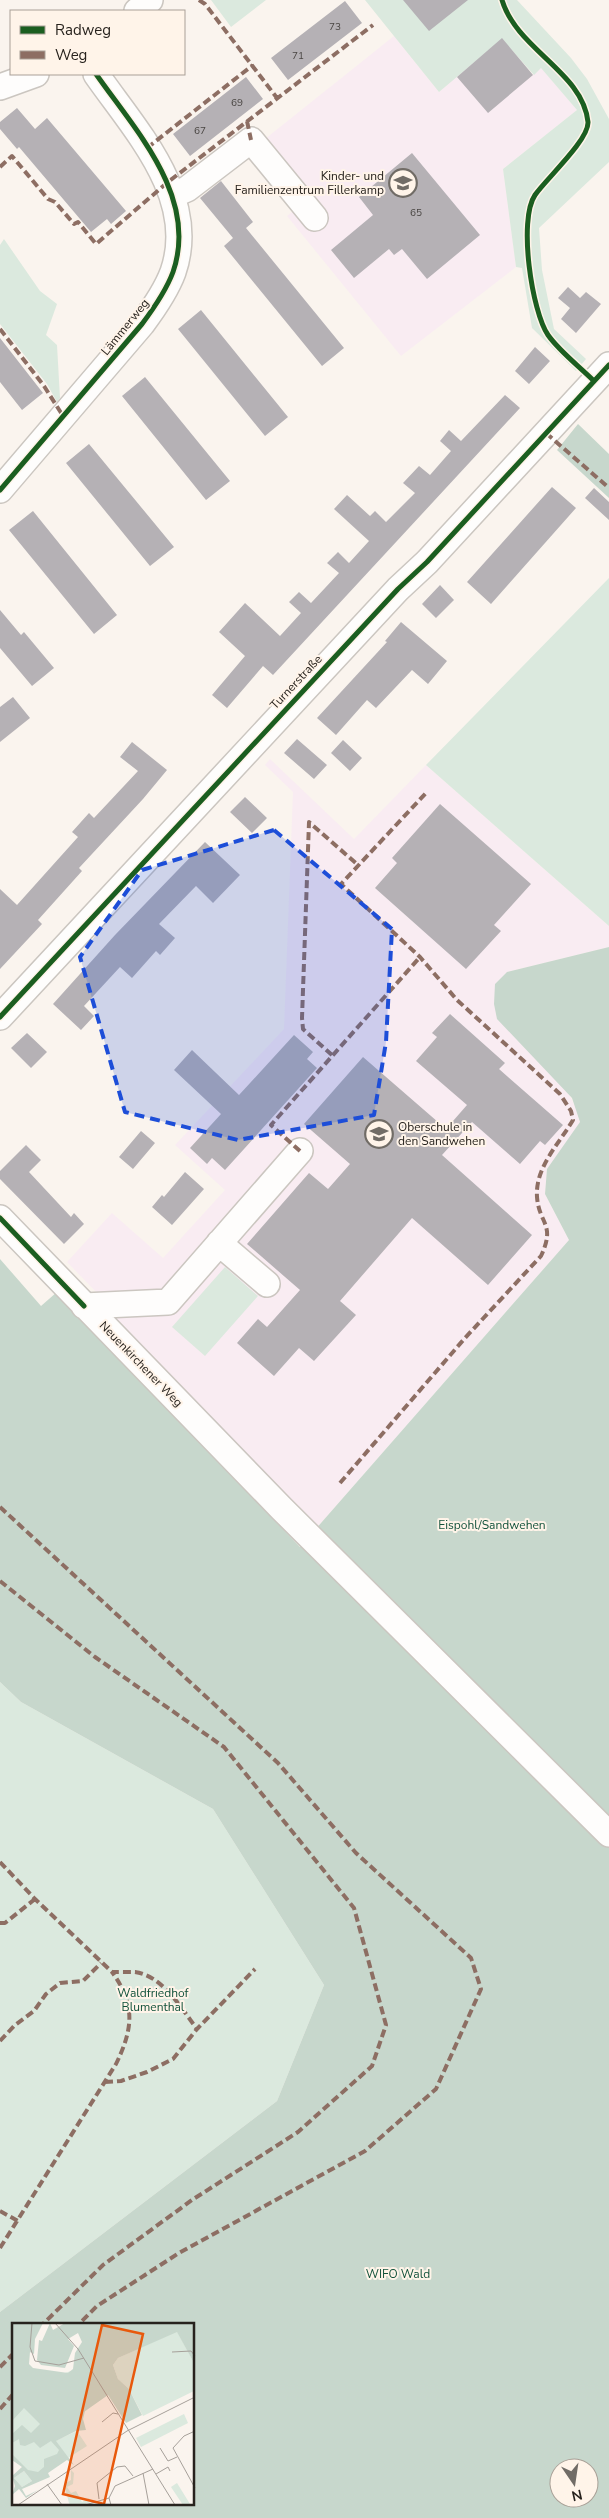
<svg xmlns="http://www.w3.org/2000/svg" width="609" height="2518" font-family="'Nunito Sans',sans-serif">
	<rect width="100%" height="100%" fill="#faf4ee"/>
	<!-- education -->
	<path fill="#f9ecf2" d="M394,36L439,92L502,38L533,75L541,68L577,110L503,169L516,267L401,356L287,216L311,196L265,139Z
		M270,759L354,839L426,765L609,926V947L507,972L578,1112L580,1123L547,1169L545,1194L569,1240L314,1531L100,1310L101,1297L67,1262L112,1213L163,1258L225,1190L175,1145L284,1029L293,792L265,765Z"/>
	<!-- green -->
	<path fill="#dbe9de" d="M211,0H266L231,27Z
		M365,0H517L571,58L587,79L609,119V162L539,228L542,270L554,329L586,359L576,371L532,328L522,268L516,267L503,169L577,110L541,68L534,75L502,39L439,92Z
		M4,239L40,291L57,304L46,335L57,345L60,398L57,402L47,384L0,324V245Z
		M609,578V926L426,765Z
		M225,1267L258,1296L205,1356L172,1327Z
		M0,1682L21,1702L213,1809L324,1985L277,2101L0,2312Z"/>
	<!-- forest -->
	<path fill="#c7d7cc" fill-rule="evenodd" d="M578,424L609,454V498L557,450Z
		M609,947V2518H0V2312L277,2101L324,1985L213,1809L21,1702L0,1682V1259L41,1306L57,1292L300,1547L569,1240L545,1194L547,1169L580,1122L572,1098L497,1019L494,1004L495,984L507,972ZM14,2324H194V2504H14ZM559,2468H589V2498H559Z"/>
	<!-- building -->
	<path fill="#b5b1b5" d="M403,0H468L429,31Z
		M345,1L362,23L288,80L271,58Z
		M502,38L533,75L488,113L457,77Z
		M246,77L263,99L190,156L173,134Z
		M17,108L35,129L47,118L126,211L111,224L107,219L91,232L19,147L17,149L0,129V122Z
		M412,153L480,235L427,279L402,249L394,255L389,249L354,278L331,250L373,215L359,197Z
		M221,181L253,222L246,228L344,348L322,366L224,246L233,238L200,198Z
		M568,287L580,298L586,292L601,304L576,333L561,319L570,308L558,298Z
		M201,310L288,417L265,436L178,329Z
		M0,338L43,393L22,410L0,382Z
		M535,347L550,361L529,384L515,371Z
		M145,377L230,481L206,500L122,396Z
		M505,395L520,408L273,675L263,666L227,708L212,695L245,656L219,632L245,603L280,636L301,613L289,602L299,592L311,603L339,573L327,563L338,552L349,563L369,541L334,509L347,495L370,516L375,511L386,522L415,493L403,483L419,466L430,475L451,451L440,441L449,430L461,441Z
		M89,444L174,547L150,566L66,463Z
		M552,487L576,508L491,604L467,582Z
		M594,488L609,502V520L585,498Z
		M33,511L117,615L94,634L9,530Z
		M440,585L454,600L436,618L422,604Z
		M0,610L21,635L24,632L54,668L32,686L0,648Z
		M401,622L447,661L428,684L412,670L376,708L367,700L336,735L317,718L387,642L385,641Z
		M13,697L30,718L0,742V707Z
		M297,739L327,765L314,779L284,753Z
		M343,740L362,758L350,771L331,753Z
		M132,742L167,770L143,799L79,868L82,871L38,920L42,924L0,969V889L17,905L78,837L72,832L89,813L94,818L138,771L120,757Z
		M245,797L267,818L252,833L230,812Z
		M440,804L531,884L494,925L501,931L466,969L375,888L397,863L392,858Z
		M205,842L240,875L213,903L196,886L159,924L175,938L160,955L156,951L132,978L120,967L84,1006L94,1016L81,1030L53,1004L115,935Z
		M450,1014L505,1063L499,1069L563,1125L545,1145L540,1141L520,1164L472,1122L442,1155L532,1235L488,1285L412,1218L340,1301L356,1315L314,1361L299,1348L274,1376L237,1343L258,1319L267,1327L300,1290L247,1244L309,1173L328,1189L350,1164L304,1124L363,1057L446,1129L467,1105L416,1061L437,1037L432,1033Z
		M27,1033L47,1052L31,1068L11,1048Z
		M294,1035L313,1052L307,1059L317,1068L225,1170L212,1158L207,1164L190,1148L221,1114L174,1070L192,1050L239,1095Z
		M141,1131L155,1143L133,1169L119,1157Z
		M26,1145L41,1160L29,1172L71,1217L74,1213L84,1224L64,1244L0,1179V1171Z
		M185,1172L204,1189L172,1225L152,1207L162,1195L164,1197Z"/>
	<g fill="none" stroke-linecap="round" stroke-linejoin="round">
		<defs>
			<path id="minor" d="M137,11L150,0
				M0,87L36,74
				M173,195L187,189L251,140L315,218
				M0,490L142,324C154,308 166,291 173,272C199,197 135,130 96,74
				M0,1017L398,589L427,562L609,365
				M0,1218L282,1509L609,1834
				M219,1243L267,1284
				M84,1306L168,1302L300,1151"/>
		</defs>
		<!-- minor casing -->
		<use href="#minor" stroke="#cbc6c0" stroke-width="28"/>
		<!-- minor -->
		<use href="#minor" stroke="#fefdfc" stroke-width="25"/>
		<!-- quiet -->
		<path stroke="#8d6e63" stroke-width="4" stroke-dasharray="8 4" stroke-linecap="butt" d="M199,0L205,4L277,98
			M247,121L251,140
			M147,148L253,65
			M0,167L12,156L48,199L55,202L74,224L78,222L96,244L168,182L373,25
			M0,329L44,386L63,416
			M546,433L609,488
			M332,1055L303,1029L302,1018L309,822L358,865
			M300,1151L271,1125L420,957
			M340,1483L465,1338L541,1256C556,1224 539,1224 537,1197C535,1167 559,1144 573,1120L571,1111L560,1094L457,1000L420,957L341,884L426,793
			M0,1507L278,1763L356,1853L471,1958L481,1989L436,2089L365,2151L179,2253L97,2306L79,2324
			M0,1581L95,1657L224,1747L354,1908L386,2025L372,2066L298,2132L192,2200L103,2265L43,2324
			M0,1862L35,1899L112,1972C119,1972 127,1972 135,1972C163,1976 181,2008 197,2029
			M0,1923H5L35,1899
			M0,2041L15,2025L34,2011L46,1994L60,1983L83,1981L101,1963
			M105,2082L121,2081L147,2072L173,2059L197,2029L255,1969
			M0,2211L18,2221
			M0,2248L116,2064C133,2029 136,2005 112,1972
			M0,2367L14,2353
			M0,2409L14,2393"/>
		<defs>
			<path id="cycleway" d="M502,0C517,50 583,72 588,122C589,140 546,179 535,195C518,220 532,312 548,335C560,352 579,366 594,381
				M0,490L142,324C154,308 166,291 173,272C199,197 135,130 96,74
				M0,1017L398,589L427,562L609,365
				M0,1218L84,1306"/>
		</defs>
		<!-- cycleway casing -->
		<use href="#cycleway" stroke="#fff4e9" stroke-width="8"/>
		<!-- cycleway -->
		<use href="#cycleway" stroke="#1b5e20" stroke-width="5"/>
	</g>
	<!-- marked area -->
	<path fill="#1d4ed8" fill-opacity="0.2" stroke="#1d4ed8" stroke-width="4" stroke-dasharray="10 6" stroke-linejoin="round" d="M274,830L392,929L386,1042L374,1115L238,1140L125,1112L80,957L142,870Z"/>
	<!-- icons -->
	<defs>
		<symbol id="school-ring" viewBox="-11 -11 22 22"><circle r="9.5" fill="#fff4e9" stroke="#716c66" stroke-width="1.5"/><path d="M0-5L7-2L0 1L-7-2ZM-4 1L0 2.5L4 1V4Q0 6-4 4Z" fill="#716c66"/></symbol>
	</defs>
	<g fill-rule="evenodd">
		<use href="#school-ring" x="387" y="167" width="32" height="32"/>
		<use href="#school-ring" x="363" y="1118" width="32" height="32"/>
	</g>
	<g text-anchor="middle" stroke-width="4" stroke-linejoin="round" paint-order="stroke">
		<!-- number labels -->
		<g font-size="10" fill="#4a4643">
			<text x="335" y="30">73</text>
			<text x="298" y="59">71</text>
			<text x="237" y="106">69</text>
			<text x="200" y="134">67</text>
			<text x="416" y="216">65</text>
		</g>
		<!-- poi labels -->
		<g font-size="12" fill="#27221d" stroke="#fff4e9" text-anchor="end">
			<text x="384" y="180">Kinder- und<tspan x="384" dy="14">Familienzentrum Fillerkamp</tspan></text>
			<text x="398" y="1131" text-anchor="start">Oberschule in<tspan x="398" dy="14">den Sandwehen</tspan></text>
		</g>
		<!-- street labels -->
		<g font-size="12" fill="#27221d" stroke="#fff4e9">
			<text transform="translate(125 327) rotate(-51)" y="4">Lämmerweg</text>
			<text transform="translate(296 682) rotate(-47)" y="4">Turnerstraße</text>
			<text transform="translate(141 1364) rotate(46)" y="4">Neuenkirchener Weg</text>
		</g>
		<!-- park labels -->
		<g font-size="12" fill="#12523b" stroke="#fff4e9">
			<text x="492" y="1529">Eispohl/Sandwehen</text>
			<text x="153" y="1997">Waldfriedhof<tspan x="153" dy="14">Blumenthal</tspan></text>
			<text x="398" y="2278">WIFO Wald</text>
		</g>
	</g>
	<!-- overview -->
	<g transform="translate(12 2323)">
		<rect width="182" height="182" fill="#faf4ee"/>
		<path d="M165,8L182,40V68L131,93L117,66L106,56L101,42L106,35ZM59,48L94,73L38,114L50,130L23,158L0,132V67ZM172,91L176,100L129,124L124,115ZM65,108L75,123L56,135L43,118ZM59,147L62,150L61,161L55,164L59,170L64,168L70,179L77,175L79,179L71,182H58L57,180L52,161L59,157ZM12,148L20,158L10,164L2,155ZM165,160L178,181V182H171L159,164Z" fill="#dbe9de"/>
		<path d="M0,0H31L23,16L22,31L18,29L17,41L21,45L56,50L61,46L63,30L70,19L66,10L56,16L62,23L53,45L29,42L25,37L27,17L30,18L38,0L41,7L53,0H182V40L165,9L106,35L101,42L106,56L117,66L130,92L114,100L96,72L73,88L71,96L74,107L64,108L44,118L62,142L55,137L36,150L38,154L10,166L14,173L26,167L14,175L7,166L0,172L3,163L0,153L10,144L0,137V131L16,147L26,149L32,144V136L45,131L47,127L39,118L28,125L22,119L13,123L8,122L7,116L0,120V111L10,102L19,110L28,101L12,85L0,98ZM12,148L20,158L10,164L2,155Z" fill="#c7d7cc" fill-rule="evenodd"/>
		<path fill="none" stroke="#a6a09a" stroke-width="1" d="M20,0L18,24L23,38L47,42L72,35M43,0L66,26L163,182M160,29L179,28L183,33M90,99L101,90L106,91M183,108L172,113L161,125L183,165M148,125L156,138L165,134M131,150L137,182M144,151L156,144L158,148M35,161L50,182M87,176L85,160L105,144L113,143L121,153M6,182L115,108L183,74M73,182L97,175M99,182L97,175L103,163L141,146"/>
		<path fill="#e8590c" fill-opacity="0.15" stroke="#e8590c" stroke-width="2.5" d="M90,2L131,11L92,181L51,171Z"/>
		<rect width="182" height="182" fill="none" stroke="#27221d" stroke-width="2.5"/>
	</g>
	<!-- legend -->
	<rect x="10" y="10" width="175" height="65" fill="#fff4e9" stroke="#a9a097"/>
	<rect x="20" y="26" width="25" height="8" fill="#1b5e20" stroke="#a9a097"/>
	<text x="55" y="35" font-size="15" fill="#27221d">Radweg</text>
	<rect x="20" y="51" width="25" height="8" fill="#8d6e63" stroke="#a9a097"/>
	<text x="55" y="60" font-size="15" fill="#27221d">Weg</text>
	<!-- north arrow -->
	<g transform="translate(574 2483) rotate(167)"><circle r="24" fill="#fff4e9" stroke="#a9a097"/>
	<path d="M0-4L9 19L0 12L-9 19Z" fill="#716c66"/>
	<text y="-8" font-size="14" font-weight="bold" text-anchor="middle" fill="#27221d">N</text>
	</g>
</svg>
